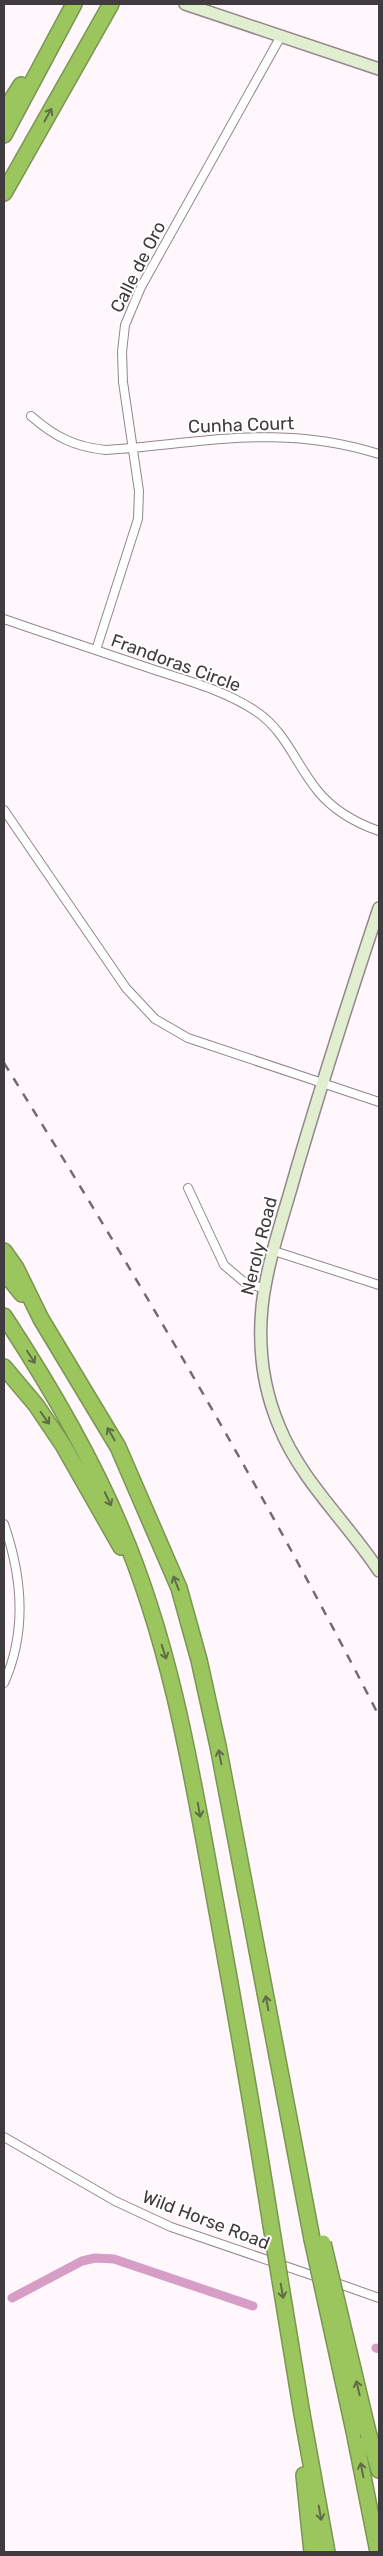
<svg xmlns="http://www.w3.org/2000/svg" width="383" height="2556" font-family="Rubik,sans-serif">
	<rect width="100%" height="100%" fill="#fff7fc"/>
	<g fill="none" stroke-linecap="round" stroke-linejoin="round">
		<!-- canal -->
		<path stroke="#d69dc7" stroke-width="9" d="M12,2298L82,2261L95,2258L114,2259L253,2306
			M376,2348L379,2349"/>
		<defs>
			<path id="street" d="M31,416C55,437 75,447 106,450C206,443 280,423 379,454
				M4,619C53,636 102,652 152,669C187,681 225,690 257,712C285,731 296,764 317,790C332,809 356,823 379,831
				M96,650L138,519L139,491L123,382L122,352L125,325L141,287L281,36
				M4,810L126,988L155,1019L188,1038L379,1102
				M188,1188L224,1265L244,1282L265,1289
				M274,1251L379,1285
				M4,1524C22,1576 27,1632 4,1683
				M4,2137L115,2201L171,2227L320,2278
				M331,2281L379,2298"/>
			<path id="secondary" d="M185,4L379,69
				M379,908C350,995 322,1083 296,1171C284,1215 267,1261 262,1307C258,1348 263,1388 279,1426C301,1481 347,1522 379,1571"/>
			<path id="highway" d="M4,112L21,85
				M4,135L74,4
				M4,193L111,4
				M4,1251L16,1268L41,1319L118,1447L179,1588L199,1660L218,1746L312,2239
				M4,1272L22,1294
				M4,1316C48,1383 89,1452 120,1526C169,1640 190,1762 212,1884C233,1998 253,2111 271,2225
				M4,1367L36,1405L63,1445L121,1547
				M302,2414L327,2552
				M354,2431L378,2552
				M369,2436L379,2470
				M304,2475L312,2552"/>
		</defs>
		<!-- street casing -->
		<use href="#street" stroke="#92878e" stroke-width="10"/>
		<!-- secondary casing -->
		<use href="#secondary" stroke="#92878e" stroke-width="14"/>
		<!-- highway casing -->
		<use href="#highway" stroke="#7b9553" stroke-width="18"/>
		<!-- street -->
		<use href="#street" stroke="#fff" stroke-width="8"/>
		<!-- secondary -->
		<use href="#secondary" stroke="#e1eecf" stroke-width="11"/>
		<!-- highway -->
		<use href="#highway" stroke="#9bc65e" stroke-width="15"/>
		<!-- rail -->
		<path stroke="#726c70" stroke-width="2.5" stroke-dasharray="9 9" stroke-linecap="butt" d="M4,1063C137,1276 264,1492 379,1716"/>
		<defs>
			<path id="highway-bridge" d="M271,2225L302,2414
				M312,2239L354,2431
				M323,2243L369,2436"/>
		</defs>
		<!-- highway-bridge casing -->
		<use href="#highway-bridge" stroke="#7b9553" stroke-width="18" stroke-linecap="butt"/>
		<!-- highway-bridge -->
		<use href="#highway-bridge" stroke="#9bc65e" stroke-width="15"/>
	</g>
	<!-- one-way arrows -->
	<defs><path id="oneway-shaft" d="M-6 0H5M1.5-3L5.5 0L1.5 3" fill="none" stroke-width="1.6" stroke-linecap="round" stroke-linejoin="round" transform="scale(1.25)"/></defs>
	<g stroke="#606c4a">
		<use href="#oneway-shaft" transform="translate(48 115) rotate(-61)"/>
		<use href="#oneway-shaft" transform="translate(31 1357) rotate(57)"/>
		<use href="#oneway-shaft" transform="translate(45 1418) rotate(54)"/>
		<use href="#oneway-shaft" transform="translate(111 1434) rotate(-120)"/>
		<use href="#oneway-shaft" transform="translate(108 1499) rotate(65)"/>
		<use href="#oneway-shaft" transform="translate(176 1583) rotate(-112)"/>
		<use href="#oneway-shaft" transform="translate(164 1652) rotate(72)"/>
		<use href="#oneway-shaft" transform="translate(220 1757) rotate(-101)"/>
		<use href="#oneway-shaft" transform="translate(199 1810) rotate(80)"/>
		<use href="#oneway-shaft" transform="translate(267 2003) rotate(-101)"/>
		<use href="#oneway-shaft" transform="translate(282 2291) rotate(80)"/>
		<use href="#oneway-shaft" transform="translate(358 2388) rotate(-103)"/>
		<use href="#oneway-shaft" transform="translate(362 2470) rotate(-101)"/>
		<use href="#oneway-shaft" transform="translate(320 2513) rotate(80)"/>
	</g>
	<g text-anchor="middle" stroke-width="4" stroke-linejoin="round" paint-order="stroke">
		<!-- street labels -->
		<g font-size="18" fill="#403b3f" stroke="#fff">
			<text transform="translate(138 267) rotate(-63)" y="6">Calle de Oro</text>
			<text transform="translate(241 425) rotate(-2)" y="6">Cunha Court</text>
			<text transform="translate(176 663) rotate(20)" y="6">Frandoras Circle</text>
			<text transform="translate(259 1246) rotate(-76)" y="6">Neroly Road</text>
			<text transform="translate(206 2220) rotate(21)" y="6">Wild Horse Road</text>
		</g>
	</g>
	<!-- border -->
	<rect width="383" height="2556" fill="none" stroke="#403b3f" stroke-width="10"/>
</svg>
